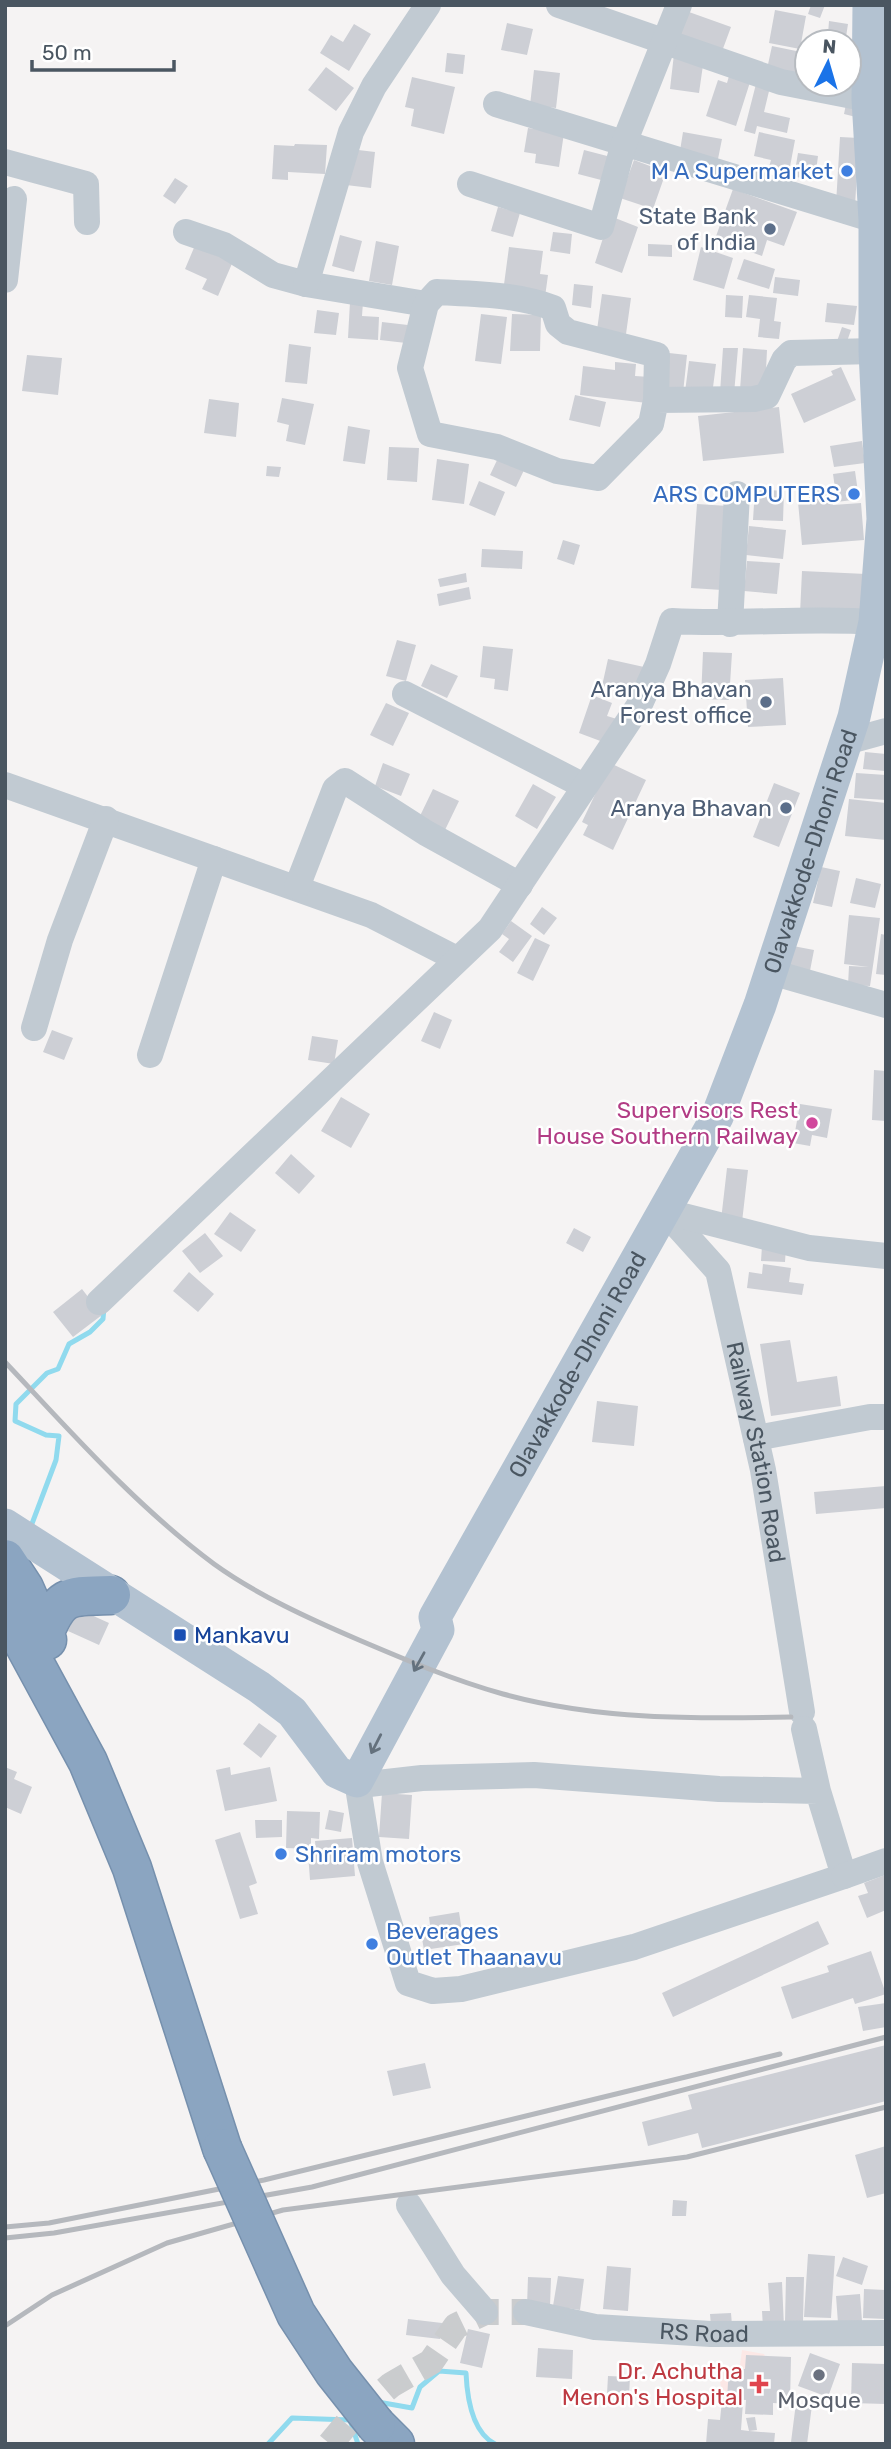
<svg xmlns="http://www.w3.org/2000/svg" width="891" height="2449" font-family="Rubik,sans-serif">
	<rect width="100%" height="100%" fill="#f5f3f3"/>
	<!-- medical -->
	<path fill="#fce8e6" d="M742,2350L764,2354L783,2399L723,2400L718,2369L740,2365Z"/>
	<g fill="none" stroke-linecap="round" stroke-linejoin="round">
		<!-- stream -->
		<path stroke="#90daee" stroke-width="5" d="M30,1529L56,1460L59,1436L46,1435L15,1421L16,1404L47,1373L58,1369L69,1344L90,1332L103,1319L104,1307
			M378,2402L412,2408L420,2387L439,2371L466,2373C467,2396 472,2432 495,2444
			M268,2444L292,2418L350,2420L358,2444"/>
	</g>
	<!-- building -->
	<path fill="#cdcfd5" d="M811,5H825L820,18L808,14Z
		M775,10L806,16L800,49L769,43Z
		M689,12L731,27L721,54L678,40Z
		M829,21L848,24L846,37L828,34Z
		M507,23L533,29L527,55L501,50Z
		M354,24L371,34L349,71L320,53L331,35L343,42Z
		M772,46L806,53L801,76L767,69Z
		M447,53L465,55L463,74L445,72Z
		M674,54L704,58L699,93L670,89Z
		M849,58L853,59L851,77H849Z
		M326,67L354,88L336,111L308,90Z
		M731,69L752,76L736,126L706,116L718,80L727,83Z
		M534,70L560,73L556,108L530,105Z
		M412,77L455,87L444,134L411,126L414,109L405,107Z
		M756,84L770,87L764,112L790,118L787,133L757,126L755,134L744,131Z
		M846,104L858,106L856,117L844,114Z
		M528,128L564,133L559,167L535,163L536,154L524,152Z
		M683,132L722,139L717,164L679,157Z
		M759,132L795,140L789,172L769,167L771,160L754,156Z
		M840,137L859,138L855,206L836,204Z
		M295,144L327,145L325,174L288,172V180L272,179L274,145L294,146Z
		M350,149L375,152L371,188L346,185Z
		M584,150L611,157L605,181L578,174Z
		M798,153L818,156L815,179L794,177Z
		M634,160L666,172L653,209L620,198Z
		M175,178L188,186L175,204L163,196Z
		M733,189L797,212L784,246L767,240L762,256L715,239Z
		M498,207L520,213L513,237L491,231Z
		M610,216L638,227L622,273L595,263Z
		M553,232L572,234L570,254L550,251Z
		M340,235L362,241L354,272L332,266Z
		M376,241L399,246L392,285L369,281Z
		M196,243L234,259L218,296L202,289L207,279L185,269Z
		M648,244L672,245V257L648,256Z
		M509,247L543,251L540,274L548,275L545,297L503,292Z
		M701,247L733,258L724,289L693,280Z
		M744,259L775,269L769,289L737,279Z
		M775,277L800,280L798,296L773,293Z
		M574,284L593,286L591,308L572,305Z
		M602,294L631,298L626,334L597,330Z
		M726,295L743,296L742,318L725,317Z
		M749,295L777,298L774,321L781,322L779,339L758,337L760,319L746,317Z
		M350,302H363L362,316L379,317L378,340L348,338Z
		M827,303L857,306L854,325L825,322Z
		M317,310L339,313L336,335L314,333Z
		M481,314L507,317L501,364L475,361Z
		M512,314L541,315L540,351H510Z
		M382,322L408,325L406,343L380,340Z
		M842,327L851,330L844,350L835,347Z
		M289,344L311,347L307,384L285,382Z
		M723,348H738L734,394L720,393Z
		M743,348L767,350L765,391L740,390Z
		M669,353L687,355L683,393L665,391Z
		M27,355L62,358L58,395L22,391Z
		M689,361L716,364L712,395L685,392Z
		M615,362L636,364L635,376L650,377L647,403L580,395L583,366L615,370Z
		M841,367L856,400L804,423L791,394L833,375L831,371Z
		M575,395L606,402L600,427L569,420Z
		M282,398L314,404L305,445L286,441L289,425L277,422Z
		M209,399L239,403L236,437L204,433Z
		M779,407L784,453L703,461L698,416Z
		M348,426L370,430L365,464L343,461Z
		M862,441L865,463L834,467L830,446Z
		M389,447L419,448L417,482L387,480Z
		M499,456L525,468L516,487L490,475Z
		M437,459L469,464L464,504L432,500Z
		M267,466L281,467L279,477L266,476Z
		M855,471L859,499L837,502L833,474Z
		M479,481L505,492L495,516L469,505Z
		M755,489L784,491L783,521L753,520Z
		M832,489L833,505L861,503L864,540L802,545L797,491Z
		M697,504L728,506L722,590L691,588Z
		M749,526L786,530L783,559L746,555Z
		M563,540L580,545L574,565L557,559Z
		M482,549L523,551L522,569L481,567Z
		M747,561L780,563L777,594L744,591Z
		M802,571L866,574L864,618L800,614Z
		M466,573L467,582L440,587L438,579Z
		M469,587L471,599L439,606L437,594Z
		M397,640L416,645L406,681L386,676Z
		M483,646L513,649L508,691L494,689L495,679L480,677Z
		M703,652L732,653L729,700L701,699Z
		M608,659L644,667L639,694L602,686Z
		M431,664L458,676L447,698L421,686Z
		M783,678L786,725L748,727L745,680Z
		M592,695L612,703L607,716L620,720L611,745L579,733Z
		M386,703L409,713L393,746L370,735Z
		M865,752L886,754L885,771L863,769Z
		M383,763L410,774L401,796L375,786Z
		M610,763L646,780L613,850L583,835L588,825L582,822Z
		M856,773L886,775V800L854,798Z
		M774,783L800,793L779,847L753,837Z
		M533,784L556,797L537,829L515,816Z
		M433,789L459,801L445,830L419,818Z
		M849,799L886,803V840L845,836Z
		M821,867L840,871L832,907L813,903Z
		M856,878L881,884L875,908L850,903Z
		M542,907L557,918L544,935L530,924Z
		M849,915L880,918L870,986L848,985L849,966L869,967L844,964Z
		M511,921L532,936L513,962L499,952L509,939L502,934Z
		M881,934L886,935V975L876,974Z
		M535,938L550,945L533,981L517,973Z
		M793,946L814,950L809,976L788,973Z
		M434,1012L452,1020L440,1049L421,1041Z
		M52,1030L73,1038L64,1060L43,1052Z
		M312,1036L338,1040L334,1064L308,1060Z
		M874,1070L886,1071V1121L872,1120Z
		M341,1097L370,1114L351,1148L321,1131Z
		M800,1104L832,1109L827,1138L812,1135L810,1146L793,1143Z
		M291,1154L315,1176L299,1194L275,1173Z
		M727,1168L748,1170L742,1222L721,1220Z
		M230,1212L256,1230L241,1252L214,1234Z
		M574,1228L591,1237L583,1252L566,1243Z
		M205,1233L223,1256L200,1273L182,1251Z
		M762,1246L786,1247L785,1262L761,1261Z
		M763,1264L791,1268L789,1282L804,1284L802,1295L747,1288L749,1272L762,1274Z
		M189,1272L214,1294L198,1312L173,1291Z
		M82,1289L102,1315L73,1337L53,1312Z
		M790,1340L797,1382L837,1376L841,1406L771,1416L760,1344Z
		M597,1401L638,1406L634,1446L592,1442Z
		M886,1486V1508L816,1514L814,1492Z
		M78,1609L109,1623L99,1645L68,1631Z
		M259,1723L277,1736L261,1758L243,1744Z
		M5,1767L17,1772L14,1779L32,1787L21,1814L5,1807Z
		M230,1767L231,1775L270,1767L277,1801L225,1811L216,1770Z
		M382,1793L412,1795L409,1839L379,1837Z
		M329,1810L344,1813L341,1832L325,1829Z
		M287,1811L320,1812L319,1839L311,1838V1849L286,1848Z
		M255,1820H282V1837L256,1838Z
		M240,1832L257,1883L249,1886L258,1914L240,1919L215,1840Z
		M352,1838L355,1876L310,1880L308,1853L316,1852L315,1841Z
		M885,1875L886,1910L867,1918L858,1896L868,1893L864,1883Z
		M459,1912L464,1944L424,1950L420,1927L430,1925L429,1917Z
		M818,1921L829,1944L673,2017L662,1993Z
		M871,1951L886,1994L855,2004L853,1998L792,2019L781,1987L829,1972L827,1966Z
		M886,2003V2027L863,2031L858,2007Z
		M886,2045V2101L702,2148L698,2133L648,2146L642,2122L692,2109L688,2095Z
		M425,2063L431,2088L393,2096L387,2071Z
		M886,2146V2193L867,2198L855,2155Z
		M673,2200L687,2201L686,2216H672Z
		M808,2254L835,2256L831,2318L804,2317Z
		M843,2257L868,2266L862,2285L836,2276Z
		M607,2266L631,2268L628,2311L603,2309Z
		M558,2276L584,2279L580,2310L553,2306Z
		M528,2277L551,2278L550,2307L527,2306Z
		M786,2277H804L803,2322H785Z
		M782,2282L784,2327L763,2328L762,2311H770L768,2283Z
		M864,2289L886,2290V2319L863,2318Z
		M860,2294L862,2321L838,2323L836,2296Z
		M731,2313L732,2325L711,2326L710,2314Z
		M408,2319L442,2323L440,2339L406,2335Z
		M468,2329L490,2334L482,2368L460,2363Z
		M538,2348L573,2350L572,2379L536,2377Z
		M810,2353L840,2364L828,2397L798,2386Z
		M746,2355L791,2357L790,2404L773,2403V2415L745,2414L746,2400L727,2399L729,2368L745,2369Z
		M852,2363L886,2364V2404L851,2403Z
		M608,2376L630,2377L629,2396L607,2394Z
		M722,2400L743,2402L741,2430L749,2431L746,2418L755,2417L757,2430L749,2431L775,2433L774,2444H706L708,2419L720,2420Z
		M796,2403L812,2405L807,2444L791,2442Z"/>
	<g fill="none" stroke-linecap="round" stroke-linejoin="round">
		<!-- minor-tunnel -->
		<path stroke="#caccce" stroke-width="26" stroke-dasharray="26 13" stroke-linecap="butt" d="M330,2444L350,2420L391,2385L431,2362L456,2326L485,2312H526"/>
		<defs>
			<path id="highway" d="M5,1559L24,1588L47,1640
				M5,1609L88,1762L132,1868L222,2148
				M44,1634C61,1593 69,1596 111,1595
				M376,2425L395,2444"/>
		</defs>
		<!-- highway casing -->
		<use href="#highway" stroke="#7690ad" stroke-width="41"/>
		<!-- minor -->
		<g stroke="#c1cad2" stroke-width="26">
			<path d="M559,5L781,82L868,99"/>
			<path d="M496,104L875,220"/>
			<path d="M5,162L86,184L87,222"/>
			<path d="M470,184L601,227L624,143L679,5"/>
			<path d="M186,232L224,245L273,275L306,284L426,304"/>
			<path d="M5,280L14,199"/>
			<path d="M306,284L351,132L374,86L428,5"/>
			<path d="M656,400L657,355L568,332L558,324L553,308C516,294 476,294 437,292L426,304L410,368L430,434L497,447L557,471L598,478L651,424L656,400L754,399L767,396L784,360L791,353L875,351"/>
			<path d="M730,624L737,494"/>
			<path d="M405,694L584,786"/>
			<path d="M846,742L886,731"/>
			<path d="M5,785L371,915L457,959"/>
			<path d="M297,887L335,789L345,781L426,833L520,885"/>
			<path d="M771,972L886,1005"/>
			<path d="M34,1028L60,940L106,819"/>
			<path d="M150,1055L214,859"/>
			<path id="s1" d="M664,1211L718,1271L763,1470L802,1712"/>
			<path d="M664,1211L809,1248L886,1256"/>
			<path d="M99,1302L490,929L640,704L658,664L672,621C740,625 807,617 875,622"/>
			<path d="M756,1438L870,1417H886"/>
			<path d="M804,1729L818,1791L719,1789L534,1775L422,1778L369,1784L357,1781L370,1862L408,1983L433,1991L461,1989L634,1947L844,1876L818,1791"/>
			<path d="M844,1876L886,1861"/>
			<path d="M409,2205L453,2275L485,2312"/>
			<path id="s2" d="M526,2312L595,2327L711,2334L886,2333"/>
		</g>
		<!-- major -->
		<path stroke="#b3c2d1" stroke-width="33" id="s3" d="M5,1525L259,1687L292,1712L337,1772L357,1781L438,1630L435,1617L717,1117L760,1005L854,717L875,622L883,519L875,351V220L868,99L869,5"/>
		<!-- highway -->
		<use href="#highway" stroke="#8ba5c1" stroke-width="38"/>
		<!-- rail -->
		<path stroke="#b5b8bd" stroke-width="5" d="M5,1362C71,1432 136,1506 214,1564C257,1595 310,1619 359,1640C406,1660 453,1680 503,1694C597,1720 695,1719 791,1717
			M5,2227L49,2223L264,2180L780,2054
			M5,2238L54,2233L312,2187L886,2037
			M5,2326L52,2295L167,2243L283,2210L687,2157L886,2107"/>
		<defs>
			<path id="highway-bridge" d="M222,2148L296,2314L334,2372L376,2425"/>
		</defs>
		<!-- highway-bridge casing -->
		<use href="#highway-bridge" stroke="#7690ad" stroke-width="41" stroke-linecap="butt"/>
		<!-- highway-bridge -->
		<use href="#highway-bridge" stroke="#8ba5c1" stroke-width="38"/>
	</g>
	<!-- one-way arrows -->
	<defs><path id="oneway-shaft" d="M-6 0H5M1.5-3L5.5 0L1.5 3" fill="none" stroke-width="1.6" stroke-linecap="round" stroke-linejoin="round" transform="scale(1.75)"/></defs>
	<g stroke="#64717d">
		<use href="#oneway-shaft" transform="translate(419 1662) rotate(119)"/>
		<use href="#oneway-shaft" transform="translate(376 1744) rotate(117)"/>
	</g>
	<!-- markers -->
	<g fill="#3f7fe0" stroke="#fff" stroke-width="2.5">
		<circle cx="847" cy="171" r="7"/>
		<circle cx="854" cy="494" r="7"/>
		<circle cx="281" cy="1854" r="7"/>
		<circle cx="372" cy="1944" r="7"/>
	</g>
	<g fill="#5c6f8a" stroke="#fff" stroke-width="2.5">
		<circle cx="770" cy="229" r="7"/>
		<circle cx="766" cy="702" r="7"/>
		<circle cx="786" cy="808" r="7"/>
	</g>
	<circle fill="#d1479c" stroke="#fff" stroke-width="2.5" cx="812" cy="1123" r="7"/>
	<rect fill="#1a4fb4" stroke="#fff" stroke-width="2.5" x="173" y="1628" width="14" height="14" rx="3.5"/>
	<circle fill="#6b7280" stroke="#fff" stroke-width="2.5" cx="819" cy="2375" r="7"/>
	<path fill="#e0444e" stroke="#fff" stroke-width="2.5" d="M755.5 2373.5h7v7h7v7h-7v7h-7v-7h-7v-7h7z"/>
	<g text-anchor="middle" stroke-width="5" stroke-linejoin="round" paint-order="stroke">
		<!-- shop labels -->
		<g font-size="23" fill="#366cbe" stroke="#fff" text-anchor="end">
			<text x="833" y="179">M A Supermarket</text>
			<text x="840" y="502">ARS COMPUTERS</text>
			<text x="295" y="1862" text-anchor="start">Shriram motors</text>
			<text x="386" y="1939" text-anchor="start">Beverages<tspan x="386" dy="26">Outlet Thaanavu</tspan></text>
		</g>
		<!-- service labels -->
		<g font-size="23" fill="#4e5e75" stroke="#fff" text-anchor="end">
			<text x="756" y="224">State Bank<tspan x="756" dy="26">of India</tspan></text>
			<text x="752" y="697">Aranya Bhavan<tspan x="752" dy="26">Forest office</tspan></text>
			<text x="772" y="816">Aranya Bhavan</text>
		</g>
		<!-- street labels -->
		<g font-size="23" fill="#4a5661" stroke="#fff">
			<text dy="8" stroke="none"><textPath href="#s3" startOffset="1480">Olavakkode-Dhoni Road</textPath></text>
			<text dy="8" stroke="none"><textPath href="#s3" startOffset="914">Olavakkode-Dhoni Road</textPath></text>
			<text dy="8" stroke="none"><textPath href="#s1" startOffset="266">Railway Station Road</textPath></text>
			<text dy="8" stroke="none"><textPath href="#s2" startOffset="180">RS Road</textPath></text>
		</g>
		<!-- hotel labels -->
		<g font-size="23" fill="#b23c85" stroke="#fff" text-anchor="end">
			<text x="798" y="1118">Supervisors Rest<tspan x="798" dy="26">House Southern Railway</tspan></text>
		</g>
		<!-- transit labels -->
		<g font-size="23" fill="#164399" stroke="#fff" text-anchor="start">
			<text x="194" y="1643">Mankavu</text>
		</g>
		<!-- health labels -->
		<g font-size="23" fill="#be3a42" stroke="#fff" text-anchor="end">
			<text x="743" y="2379">Dr. Achutha<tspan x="743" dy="26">Menon's Hospital</tspan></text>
		</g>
		<!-- worship labels -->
		<g font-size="23" fill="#5b616d" stroke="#fff">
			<text x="819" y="2408">Mosque</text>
		</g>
	</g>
	<!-- border -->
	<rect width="891" height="2449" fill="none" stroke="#4a5661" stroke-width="14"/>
	<!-- north arrow -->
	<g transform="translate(828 63) rotate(5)"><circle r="33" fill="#ffffff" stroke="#b7bbc0" stroke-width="2"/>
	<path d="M0-5L12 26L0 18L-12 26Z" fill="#1a73e8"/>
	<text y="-10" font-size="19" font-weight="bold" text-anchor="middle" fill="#4a5661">N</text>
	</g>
	<!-- scale -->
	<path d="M32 60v10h142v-10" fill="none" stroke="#4a5661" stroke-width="3.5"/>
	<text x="42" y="60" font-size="21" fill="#4a5661" stroke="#ffffff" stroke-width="5" paint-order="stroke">50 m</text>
</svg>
